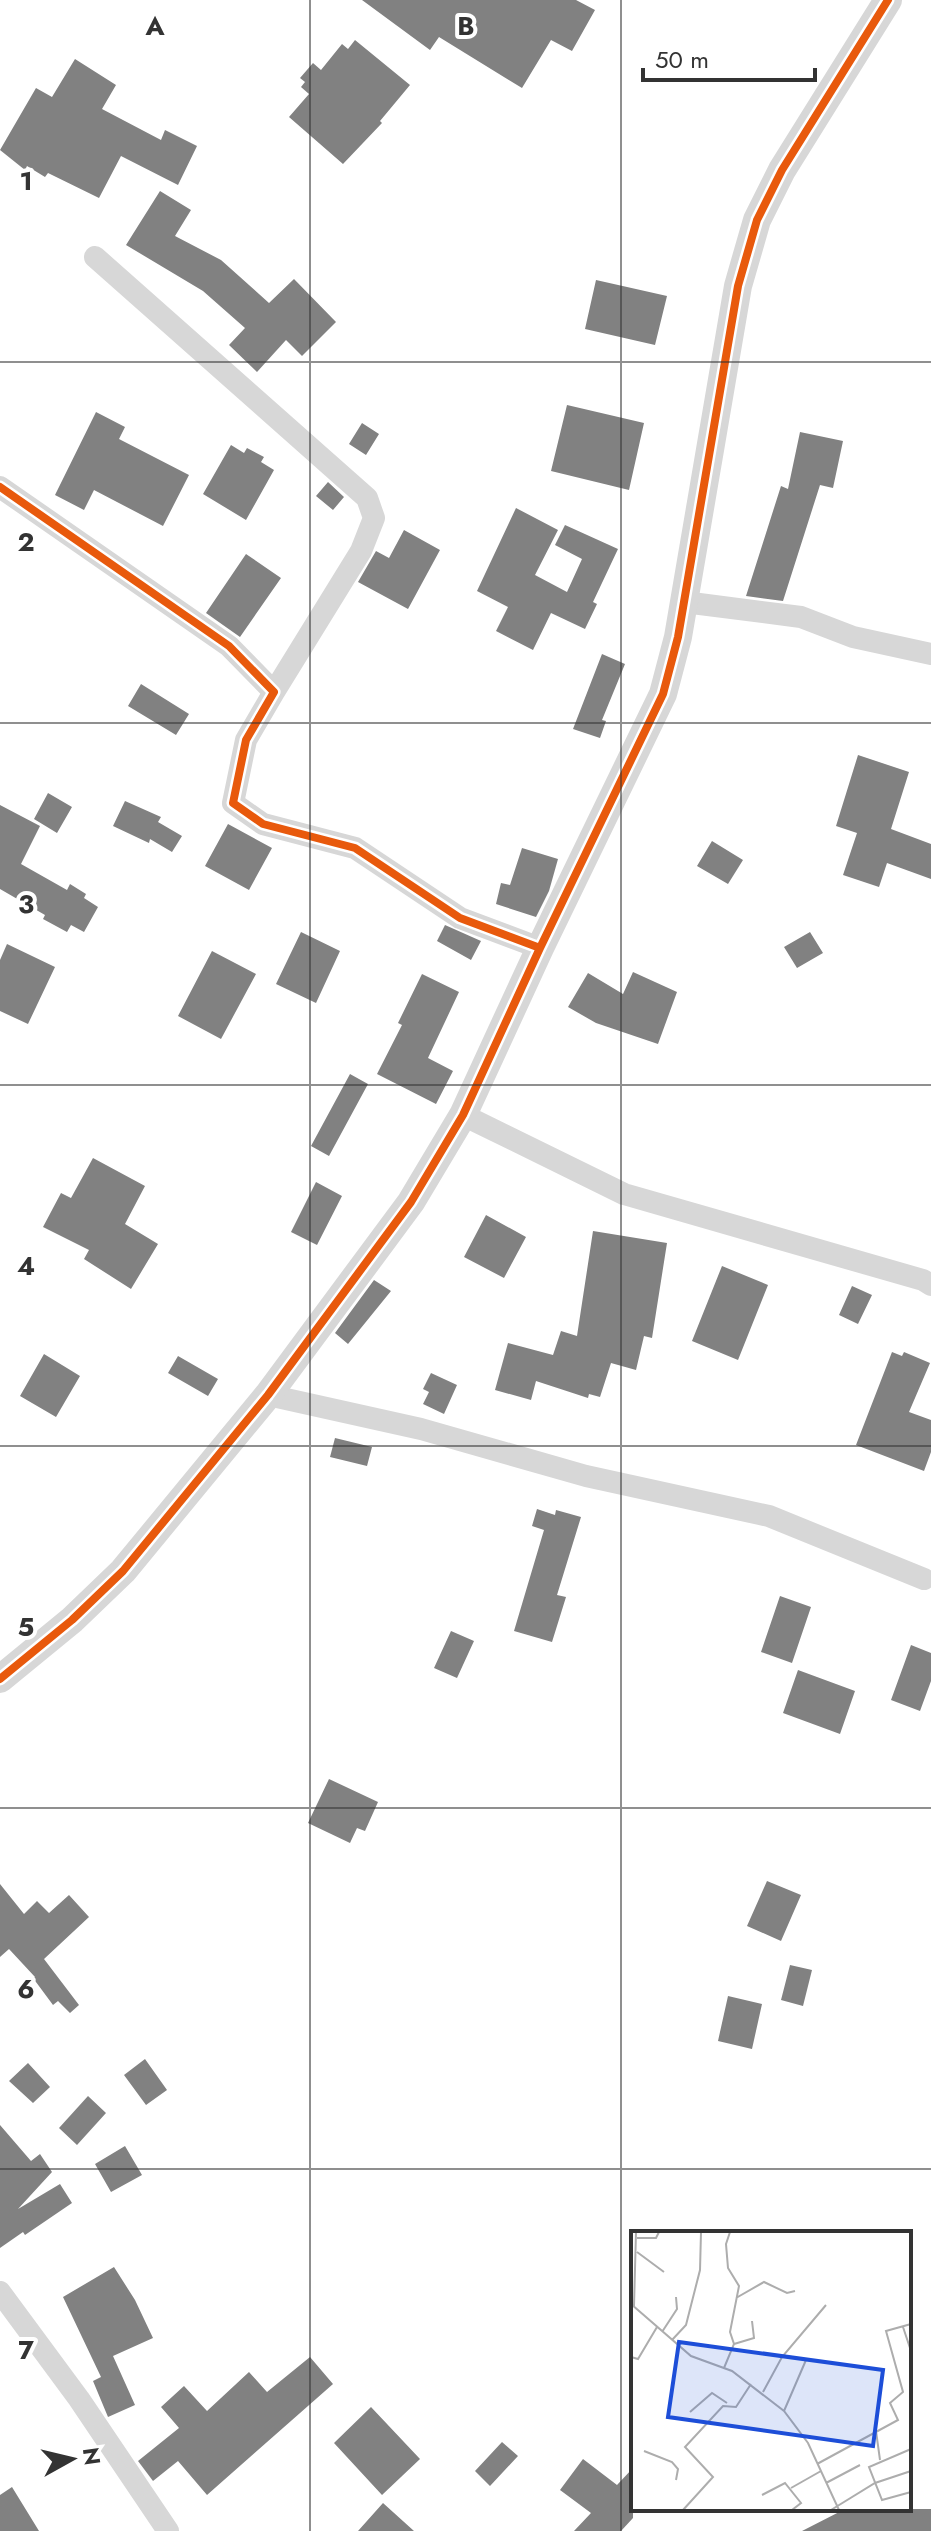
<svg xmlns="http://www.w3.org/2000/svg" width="931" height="2531" font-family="Jost,sans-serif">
	<rect width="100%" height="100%" fill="#fff"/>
	<!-- building -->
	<path fill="#818181" d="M362,0H576L595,10L572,51L551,40L522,88L439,37L430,50Z
		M355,40L410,85L380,121L382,123L343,164L289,117L309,94L301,87L305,82L300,78L313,63L321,70L342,44L348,49Z
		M75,59L116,85L102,109L161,140L165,130L197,146L178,185L121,156L99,198L48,173L45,177L27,166L25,170L0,150L36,88L52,97Z
		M160,191L191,210L175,236L221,260L269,303L294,279L336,322L302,356L286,340L257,372L229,345L245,328L203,291L126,245Z
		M596,280L667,296L655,345L585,329Z
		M567,405L644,423L629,490L551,471Z
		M96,412L125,427L119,439L189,475L163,526L94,490L84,510L55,495Z
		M362,423L379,434L366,455L349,444Z
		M800,432L843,441L833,488L820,485L783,601L746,596L781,486L788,489Z
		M231,445L244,453L247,448L264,457L261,462L274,470L246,520L203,494Z
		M328,482L344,497L333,510L316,496Z
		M516,508L558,530L535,575L567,592L582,559L555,545L565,525L618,549L593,602L597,604L585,629L551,613L533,650L496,631L508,607L477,591Z
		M404,530L440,550L408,609L358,582L376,551L389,558Z
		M246,554L281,578L240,637L206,613Z
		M602,654L625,664L602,720L606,721L600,738L573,729Z
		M141,684L189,714L176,735L128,706Z
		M858,755L909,772L891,829L931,844V879L887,863L879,887L843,875L857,833L836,826Z
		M48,793L72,807L57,833L34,819Z
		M125,801L161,817L158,822L182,836L172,852L150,839L149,843L113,826Z
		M0,805L40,826L21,864L67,890L70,884L86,894L84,898L98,907L84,932L71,925L67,932L43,919L45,915L0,889Z
		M228,824L272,848L249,890L205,866Z
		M712,841L743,860L728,884L697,866Z
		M522,848L558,859L549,891L536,917L496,904L501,883L510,885Z
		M445,925L481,941L471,960L437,941Z
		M301,932L340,951L316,1003L276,984Z
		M810,932L823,953L797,968L784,947Z
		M7,944L55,967L28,1024L0,1011V960Z
		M212,951L256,974L221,1039L178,1016Z
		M633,972L677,992L658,1044L596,1023L568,1007L588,973L623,994Z
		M422,974L459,992L428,1058L453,1071L436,1104L377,1074L402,1025L398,1023Z
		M350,1074L368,1084L329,1156L311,1146Z
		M93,1158L145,1186L125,1224L158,1244L131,1289L84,1259L89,1250L43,1227L61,1193L71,1198Z
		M316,1182L342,1196L317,1245L291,1232Z
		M486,1215L526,1237L504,1278L464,1257Z
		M593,1231L667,1243L652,1338L644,1336L636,1370L611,1363L600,1397L589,1394L588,1398L536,1381L531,1400L495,1390L508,1343L553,1355L561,1331L577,1336Z
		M722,1266L768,1285L738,1360L692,1341Z
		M374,1280L391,1291L348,1344L335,1333Z
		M852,1286L872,1295L858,1324L839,1315Z
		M892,1352L902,1356L904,1352L930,1363L909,1412L931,1420V1452L924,1471L856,1445Z
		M44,1354L80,1376L56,1417L20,1396Z
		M178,1356L218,1379L208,1396L168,1373Z
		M431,1373L457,1385L444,1414L423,1404L429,1392L423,1389Z
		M335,1438L372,1447L367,1466L330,1457Z
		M537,1509L555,1515L556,1510L581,1517L557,1595L566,1597L552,1642L514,1631L544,1530L532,1526Z
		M780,1596L811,1607L792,1663L761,1652Z
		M451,1631L474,1641L457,1678L434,1668Z
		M911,1645L931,1653V1681L920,1711L891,1700Z
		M798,1670L855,1691L840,1734L783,1713Z
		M329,1779L378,1802L365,1831L357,1828L350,1843L308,1823Z
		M767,1881L801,1895L781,1941L747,1926Z
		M0,1884L24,1914L37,1901L49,1913L69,1895L89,1917L44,1959L79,2005L70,2013L58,2001L53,2005L33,1978L35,1977L9,1949L0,1957Z
		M790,1965L812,1970L803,2006L781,2000Z
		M728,1996L762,2004L752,2049L718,2041Z
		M145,2059L167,2090L146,2105L124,2075Z
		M28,2063L50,2087L33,2103L9,2081Z
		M88,2096L106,2113L77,2145L59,2128Z
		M0,2125L31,2161L40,2154L52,2172L18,2209L60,2184L72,2203L25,2235L23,2232L0,2248Z
		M125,2146L142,2175L111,2192L95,2164Z
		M114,2267L135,2300L153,2338L113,2356L135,2405L108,2417L93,2381L101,2377L63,2297Z
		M310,2357L333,2384L207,2495L178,2461L153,2481L138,2461L179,2428L161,2407L184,2386L207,2411L249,2372L267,2392Z
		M371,2407L420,2459L382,2495L334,2443Z
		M502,2442L518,2456L490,2486L475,2471Z
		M583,2459L617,2485L633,2468V2518L621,2531H574L591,2513L560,2490Z
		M12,2487L39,2531H0V2495Z
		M383,2503L414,2531H358Z
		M845,2509H931V2531H802Z"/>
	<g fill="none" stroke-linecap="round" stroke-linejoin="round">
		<!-- minor -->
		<path stroke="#d7d7d7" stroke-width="22" d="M95,257L367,498L374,518L361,551L274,692
			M0,487L229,646L274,692L246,740L233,803L263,824L355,848L460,918L540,948
			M684,602L801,617L853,637L931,654
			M463,1115L624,1194L923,1280L931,1285
			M268,1395L421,1429L586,1476L769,1516L924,1579
			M0,2292L79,2399L168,2531"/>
		<!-- tertiary -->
		<path stroke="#d7d7d7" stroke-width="28" d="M0,1679L72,1620L123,1571L268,1395L411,1202L463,1115L540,948L663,694L678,637L738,286L757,220L782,170L888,0"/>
		<defs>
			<path id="cycleway" d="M0,487L229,646L274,692L246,740L233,803L263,824L355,848L460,918L540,948
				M0,1679L72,1620L123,1571L268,1395L411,1202L463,1115L540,948L663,694L678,637L738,286L757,220L782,170L888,0"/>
		</defs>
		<!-- cycleway casing -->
		<use href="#cycleway" stroke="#fff" stroke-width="13"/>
		<!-- cycleway -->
		<use href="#cycleway" stroke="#e8590c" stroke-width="8"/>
	</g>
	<!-- grid -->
	<path fill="none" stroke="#333" stroke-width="2" stroke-opacity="0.55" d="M310,0V2531M621,0V2531M0,362H931M0,723H931M0,1085H931M0,1446H931M0,1808H931M0,2169H931"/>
	<!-- overview -->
	<g transform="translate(631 2231)">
		<rect width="280" height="280" fill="#fff"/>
		<path fill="none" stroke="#adadad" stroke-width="2" d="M6,7H25L28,1M6,21L33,41M105,67L133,51L156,62L164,60M0,73L60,125L101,140L153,180L177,212L208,279M3,75L5,1M272,96L280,120M31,101L46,78L45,66M41,109L55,94L69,39L70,1M103,113L123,107L121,90M0,126L7,128L26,96M93,137L103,113L99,101L108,55L97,37L95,13L99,1M132,161L151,126L195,74M153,180L175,129M59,181L81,162L96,172M245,200L249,229M280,218L238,236L251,269L280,261M13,220L41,231L47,238L45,249M186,233L267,189L259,172L272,161L255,100L280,93M195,252L229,234M160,257L190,240M131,264L154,252L170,272L161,279M52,279L82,246L54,216L92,175L105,176L120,153M200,279L244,252L280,240"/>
		<path fill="#1d4ed8" fill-opacity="0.15" stroke="#1d4ed8" stroke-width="4" d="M48,111L252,139L242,215L37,186Z"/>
		<rect width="280" height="280" fill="none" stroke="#333" stroke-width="4"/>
	</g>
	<g font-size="26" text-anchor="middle" font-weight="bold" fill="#333" stroke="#fff" stroke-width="8" stroke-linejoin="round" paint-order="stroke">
		<text x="155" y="35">A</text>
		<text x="466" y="35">B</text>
		<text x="26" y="190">1</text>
		<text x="26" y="551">2</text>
		<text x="26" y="913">3</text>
		<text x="26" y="1275">4</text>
		<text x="26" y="1636">5</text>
		<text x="26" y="1998">6</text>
		<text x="26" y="2359">7</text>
	</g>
	<!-- north arrow -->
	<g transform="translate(72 2459) rotate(82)" stroke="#ffffff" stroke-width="6" paint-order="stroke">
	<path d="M0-6L14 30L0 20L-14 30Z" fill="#333333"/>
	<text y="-12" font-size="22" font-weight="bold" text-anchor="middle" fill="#333333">N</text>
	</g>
	<!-- scale -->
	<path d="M643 68v12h172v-12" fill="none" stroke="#333333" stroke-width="4"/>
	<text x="655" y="68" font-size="24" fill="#333333" stroke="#ffffff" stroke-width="6" paint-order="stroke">50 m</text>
</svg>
